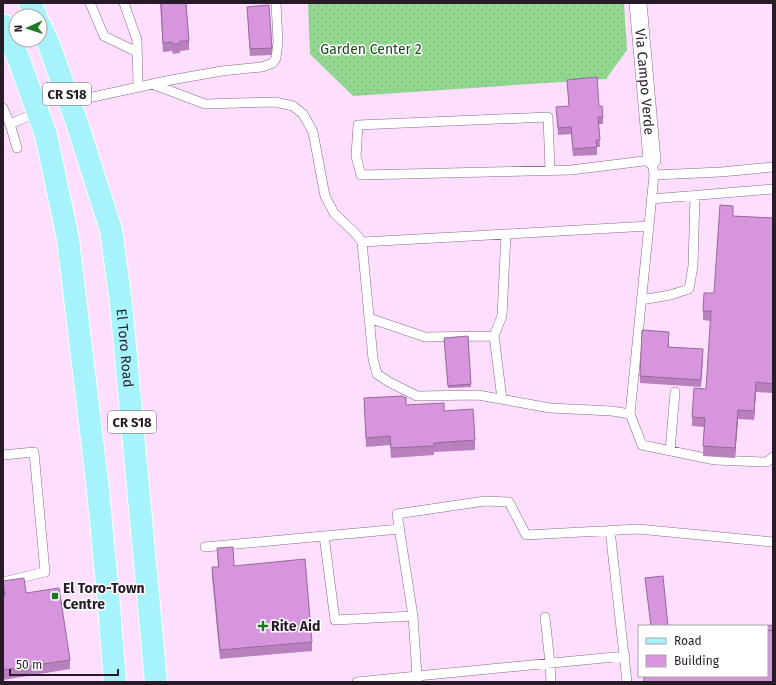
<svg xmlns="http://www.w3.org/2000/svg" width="776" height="685" font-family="'Fira Sans',sans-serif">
	<defs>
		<pattern id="garden-dots" width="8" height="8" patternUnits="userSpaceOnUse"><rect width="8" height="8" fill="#92d790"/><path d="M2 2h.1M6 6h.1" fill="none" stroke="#7eb87c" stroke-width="1.8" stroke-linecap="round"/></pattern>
	</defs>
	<rect width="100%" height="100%" fill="#fddeff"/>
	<!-- garden -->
	<path fill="url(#garden-dots)" d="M308,3H624L627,50L606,79L353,96L310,54Z"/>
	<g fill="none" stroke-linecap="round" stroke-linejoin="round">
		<defs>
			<path id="lane" d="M90,3L104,36L137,52
				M124,3L137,40L138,87
				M152,84L205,104L275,102L293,106L303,114L313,132L325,196L334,213L356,234L362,242L373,359L377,374L389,382L417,396L478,395L550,408L612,411L630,414L642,445L715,460L767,462L773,457
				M70,102L171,80L222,71L262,67L273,63L276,58L278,42L276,3
				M3,108L10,124L38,112
				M10,124L17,148
				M550,170L548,117L358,125L356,156L361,175L571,170L652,160L654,175L630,414
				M654,175L721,172L773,167
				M651,199L773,189
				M362,242L472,236L649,226
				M641,300L670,295L689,289L693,266L695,195
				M369,318L425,337L494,336L502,399
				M494,336L502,316L506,234
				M670,451L675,392
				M3,455L34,452L45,572L3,582
				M610,530L627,682
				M324,536L400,529
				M205,547L324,536L335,620L413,616
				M545,617L550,663L551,682
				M418,681L417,676L625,656
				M357,682L417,676L413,616L397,514L485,501L509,502L526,535L638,529L773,542"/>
			<g id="street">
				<path id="s1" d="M638,3L652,160"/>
			</g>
			<g id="primary">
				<path d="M30,3L36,16"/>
				<path d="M3,25L18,57L46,135L68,239L98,490L109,607L115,682"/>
				<path id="s2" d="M40,25L49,45L78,126L111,230L121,303L156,682"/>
			</g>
		</defs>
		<!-- lane casing -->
		<use href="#lane" stroke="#856a87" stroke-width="10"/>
		<!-- street casing -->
		<use href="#street" stroke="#856a87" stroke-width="18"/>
		<!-- primary casing -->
		<use href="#primary" stroke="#fff" stroke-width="24"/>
		<!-- lane -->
		<use href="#lane" stroke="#fff" stroke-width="9"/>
		<!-- street -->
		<use href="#street" stroke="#fff" stroke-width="17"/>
		<!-- primary -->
		<use href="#primary" stroke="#a6f3fb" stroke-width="22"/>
	</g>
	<!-- wall -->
	<path fill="#b980be" d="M160,3H186L189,41V50L180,51V53L173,54L172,51L163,52Z
		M247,7L272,48V55L250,56Z
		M567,80L599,106L603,117V124H599L600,147H597V155L573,156L571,134L558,135L556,107L569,106Z
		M733,216L773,218V393L756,392L754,420L738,419L735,458L703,456L704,427L692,426V417L706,389L711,321L703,320V311L714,293Z
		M468,336L471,387L448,388L444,338Z
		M669,339V347L703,356L701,387L640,383V376Z
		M364,398H404L406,405L444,411L475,440V450L434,452V455L391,458L390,445L366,447Z
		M217,548L312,642V651L220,659L212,577V567H218Z
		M3,581L26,593L70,660V669L3,680Z"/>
	<!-- shaded-wall -->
	<path fill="#96689b" d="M756,382V392L754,420V411Z
		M738,410V419L735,458V448Z"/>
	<!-- building -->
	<path fill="#d795dd" stroke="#96689b" d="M161,3H186L189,41H180V44H173L172,42L163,43Z
		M269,5L272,48L250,49L247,7Z
		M597,77L599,106H602L603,117H598L600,140H596L597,147L573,149L571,127L558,128L556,107L569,106L567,80Z
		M720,205L733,206V216L773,218V384L756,382L754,411L738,410L735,448L703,446L705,418L692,417L694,388L706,389L711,311H703L704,293H714Z
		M642,330L669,332L668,347L703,349L701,380L640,376Z
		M468,336L471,384L448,386L444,338Z
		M403,396L404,398L406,397V405L444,403V411L473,409L475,440L434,443V446L391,448L390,436L366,438L364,398Z
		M233,547L234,566L305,559L312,642L220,650L212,567H219L217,548Z
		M663,576L668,626H651L645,578Z
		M24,578L26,593L59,588L70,660L3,670V596H5L3,581Z
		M773,625V630L767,631V626H761Z
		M773,630V682H644V677L656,676H767V631Z"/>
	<!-- markers -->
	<g fill="#207825" stroke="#fff" stroke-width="1.5">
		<rect x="51" y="592" width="8" height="8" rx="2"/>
		<path d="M261 620h4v4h4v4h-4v4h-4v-4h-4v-4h4z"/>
	</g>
	<g text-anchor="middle" stroke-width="3" stroke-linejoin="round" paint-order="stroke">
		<!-- shield labels -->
		<g fill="#fff" stroke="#675f68" stroke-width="1">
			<rect x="43" y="83" width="48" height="22" rx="3"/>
			<rect x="108" y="411" width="48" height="22" rx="3"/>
		</g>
		<g font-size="13" font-weight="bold" fill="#261b27">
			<text x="67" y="99">CR S18</text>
			<text x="132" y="427">CR S18</text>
		</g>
		<!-- park labels -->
		<g font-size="14" fill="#194a1a" stroke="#fff">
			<text x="371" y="54">Garden Center 2</text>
		</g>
		<!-- street labels -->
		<g font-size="14" fill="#261b27" stroke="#fff">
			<text dy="5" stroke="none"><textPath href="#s1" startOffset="79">Via Campo Verde</textPath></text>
			<text dy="5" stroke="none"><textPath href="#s2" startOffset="336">El Toro Road</textPath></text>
		</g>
		<!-- poi labels -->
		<g font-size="14" font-weight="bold" fill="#261b27" stroke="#fff" text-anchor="start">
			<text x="63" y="593">El Toro-Town<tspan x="63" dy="16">Centre</tspan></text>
			<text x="271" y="631">Rite Aid</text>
		</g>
	</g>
	<!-- border -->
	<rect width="776" height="685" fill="none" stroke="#261b27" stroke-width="8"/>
	<!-- legend -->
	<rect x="638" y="625" width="130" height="52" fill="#ffffff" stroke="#a8a4a9"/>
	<rect x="646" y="638" width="20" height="6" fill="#a6f3fb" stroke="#a8a4a9"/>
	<text x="674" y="645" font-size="12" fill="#261b27">Road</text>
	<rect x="646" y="655" width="20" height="12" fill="#d795dd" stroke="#a8a4a9"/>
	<text x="674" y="665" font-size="12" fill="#261b27">Building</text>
	<!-- north arrow -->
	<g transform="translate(28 28) rotate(267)"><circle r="19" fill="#ffffff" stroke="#a8a4a9"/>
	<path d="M0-3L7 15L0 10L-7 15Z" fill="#207825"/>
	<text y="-6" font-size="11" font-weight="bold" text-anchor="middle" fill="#261b27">N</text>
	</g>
	<!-- scale -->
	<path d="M10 669v6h108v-6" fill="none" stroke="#261b27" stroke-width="2"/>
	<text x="16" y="669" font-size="12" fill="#261b27" stroke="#ffffff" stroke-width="3" paint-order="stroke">50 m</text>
</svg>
